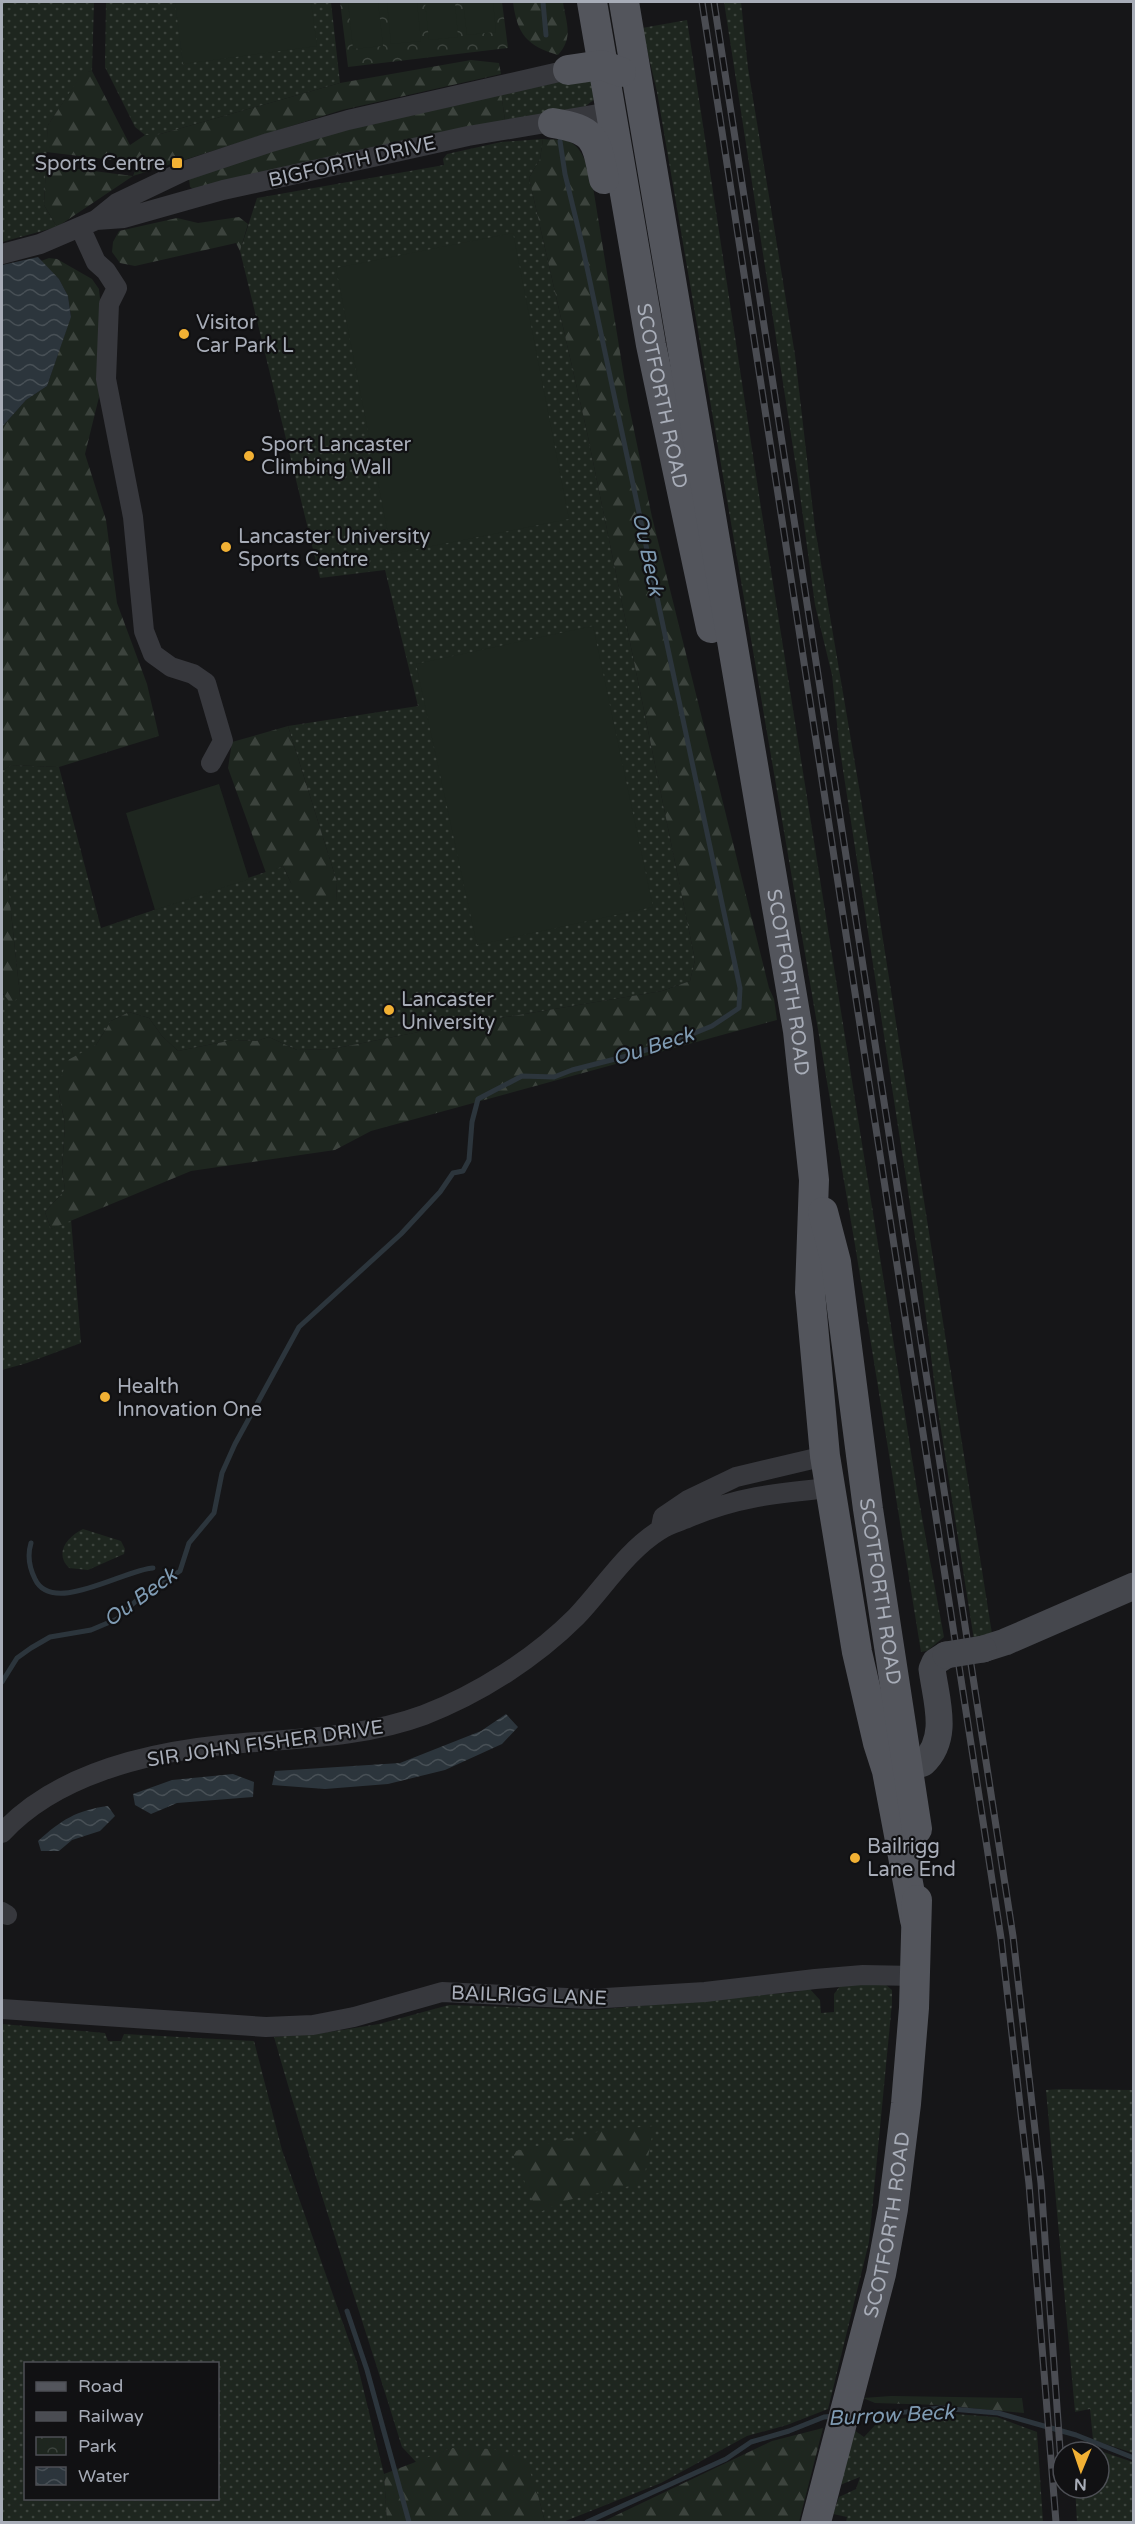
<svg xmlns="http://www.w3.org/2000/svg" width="1135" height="2524" font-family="'Varela Round',sans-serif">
	<defs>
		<pattern id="grass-dots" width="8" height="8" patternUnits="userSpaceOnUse" patternTransform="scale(1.5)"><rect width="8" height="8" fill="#1e261f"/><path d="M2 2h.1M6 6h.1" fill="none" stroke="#3c433d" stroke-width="1.8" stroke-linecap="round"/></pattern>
		<pattern id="forest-firs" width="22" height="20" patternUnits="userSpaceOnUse" patternTransform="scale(1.5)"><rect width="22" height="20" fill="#1e261f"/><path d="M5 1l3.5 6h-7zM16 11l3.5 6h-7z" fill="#3c433d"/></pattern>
		<pattern id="park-crowns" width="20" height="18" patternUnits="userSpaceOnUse" patternTransform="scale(1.5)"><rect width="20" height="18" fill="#1e261f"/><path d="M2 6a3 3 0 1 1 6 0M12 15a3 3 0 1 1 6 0" fill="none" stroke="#3c433d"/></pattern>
		<pattern id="water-waves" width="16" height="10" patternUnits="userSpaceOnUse" patternTransform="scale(1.5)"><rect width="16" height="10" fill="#2c353c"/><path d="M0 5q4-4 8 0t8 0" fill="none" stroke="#485056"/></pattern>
	</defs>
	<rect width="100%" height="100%" fill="#161618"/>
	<!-- grass -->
	<path fill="url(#grass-dots)" fill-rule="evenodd" d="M2,2H94L92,71L83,73L48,125L44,205L57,227L2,242Z
		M106,2H331L340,83L157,135H145L135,127L105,67Z
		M724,2H741L748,68L795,355L815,528L860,793L992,1634L974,1640L937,1404L920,1269L839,744L832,675L815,605L798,480Z
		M687,20L759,495L917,1490L944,1637L927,1651L921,1652L855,1245L657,92L642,28Z
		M584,78L593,82L595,99L583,108L505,121L501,92Z
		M543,139L540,159L529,178L587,432L695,960L690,981L662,991L434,1029L332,1049L297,1050L269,1037L256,1041L233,1040L178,1051L162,1036L149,1018L129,1012L111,1021L96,1045L58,1089L65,1124L62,1168L65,1190L45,1212L51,1229L71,1219L81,1343L27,1363L2,1370V992V995L20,996L2,829V771L11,765L59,767L101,928L283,866L291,883L336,901L337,882L288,726L418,706L385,570L320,578L240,251L257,198L444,165L443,159L447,154L501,142Z
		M83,1529L121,1541L125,1549L124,1554L88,1570L69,1568C54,1553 67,1537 83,1529Z
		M843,1982L885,1984L892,1990V2003L869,2242L828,2409L787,2425L747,2436L661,2483L563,2522H545L539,2499L452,2448L417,2463L402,2447C360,2311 313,2175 274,2037L323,2033L379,2024L449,2005L593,2010L795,1992L809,1988L820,2000L821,2013L834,2012V1994Z
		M2,2024L105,2033L108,2041H121L124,2034L254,2041L282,2150L357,2363L384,2474L387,2522H2ZM26,2364H218V2498H26Z
		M1063,2089L1133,2090V2453L1093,2440L1090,2409L1075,2412L1046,2090Z
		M939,2413L997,2417L1037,2432L1043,2522H846L847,2517L833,2514L839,2497L856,2489L860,2477L840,2485L854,2430L864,2437L878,2422Z
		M1079,2444L1133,2462V2522H1077L1075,2488H1099V2452H1078Z"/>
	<!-- forest -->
	<path fill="url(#forest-firs)" d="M513,2H563C566,23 574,37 558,55C527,46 517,34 513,2Z
		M471,60L499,63L501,74L342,110L133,176L57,227L44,205L46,165L133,176L138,163L46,152L48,125L83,72L92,71L130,145L145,135H157L340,83Z
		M501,92L505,121L196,191L190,187L189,179L195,174L352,128Z
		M543,139C550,140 556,139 563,140C582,142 587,166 592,181L628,401L652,517L769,988L774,999L777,1020L371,1131L335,1150L191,1171L51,1229L45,1212L65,1190L62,1168L65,1124L58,1089L66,1061L96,1045L111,1021L129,1012L149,1018L162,1036L178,1051L233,1040L256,1041L269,1037L297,1050L332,1049L434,1029L662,991L690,981L695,960L587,432L529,178L540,159Z
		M239,217L248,224L240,251L236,243L135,266L120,263L112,252L113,242L119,231L177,218L198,223Z
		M49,258L57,259L92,279L99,289L103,328L101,389L85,454L106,520L117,603L147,684L159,736L59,767L11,765L2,771V427L26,400L47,386L71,316L68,296L59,279L41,261Z
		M288,726L337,882L336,901L306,899L291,883L283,866L266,873L228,768L232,742Z
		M2,829L20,996L11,1004L2,992Z
		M654,2126L643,2183L564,2201L538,2213L512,2152L606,2130Z
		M891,2396L1022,2398L1024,2413L939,2405L875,2403L863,2398Z
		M823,2428L799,2522H602L772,2441Z
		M452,2448C475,2449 508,2445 525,2464C533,2472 542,2510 545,2522H387L384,2474Z"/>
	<!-- park -->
	<path fill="url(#park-crowns)" d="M340,2H502L508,48L348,67Z"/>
	<!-- garden -->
	<path fill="#1e261f" d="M175,2H311L317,46L183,64Z
		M348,2H378L383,46L353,49Z
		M387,2H417L421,41L391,44Z
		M425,2H455L458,37L429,40Z
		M463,2H493L496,32L467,35Z
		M513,233L569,519L392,554L336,268Z
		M593,626L653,907L477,945L416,664Z
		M219,784L249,879L155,910L126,813Z"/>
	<!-- water -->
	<path fill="url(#water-waves)" d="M38,257L59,279L68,296L71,317L47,386L26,400L2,427V265Z
		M506,1714L518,1727L502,1744L445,1770L388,1784L325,1789L272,1785L275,1771L400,1763L481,1731Z
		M233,1774L254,1782L253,1797L177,1803L151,1814L135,1805L133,1794L172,1780Z
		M108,1806L115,1816L100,1831L72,1840L59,1851H41L38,1841C61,1820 77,1810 108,1806Z"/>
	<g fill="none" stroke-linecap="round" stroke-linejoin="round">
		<!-- stream -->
		<path stroke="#2c353c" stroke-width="5" d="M543,2L546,35
			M31,1543C27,1556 29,1567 35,1579C52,1616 126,1569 153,1568
			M2,1682L17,1658L31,1648L50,1637L91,1630L117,1619L140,1597L180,1571L189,1543L214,1513L222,1473L235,1444L299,1327L401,1234L440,1192L453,1173L463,1171L469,1160L472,1122L478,1099L522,1076L554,1077L572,1070L627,1056L680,1039L712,1026L739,1008L740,988L582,244L565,174L560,141
			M347,2311L367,2370L409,2522
			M853,2414L906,2412L940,2408L998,2413L1076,2435L1134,2458
			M587,2522L726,2459L751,2442L789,2431L824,2417L835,2416"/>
		<!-- street -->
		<path stroke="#37383d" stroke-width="20" d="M96,220L124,218L223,190L468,136L610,112
			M80,227L96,262L106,271L117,288L109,304L106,379L133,517L144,631L153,654L171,667L193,674L206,683L223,741L211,763
			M2,254L40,244L96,220L117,203L184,171L268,143L348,120L568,70
			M661,1527L663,1517L688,1500L736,1477L825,1456
			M2,1833C55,1775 146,1753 222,1745C290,1738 359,1739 424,1715C479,1694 535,1658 576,1617C603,1589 626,1551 660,1530C667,1525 677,1522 685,1519C735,1497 777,1493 830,1488
			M2,1912L7,1915
			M2,2009L266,2027L313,2025L354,2017L442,1992L589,1999L705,1992L815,1979L863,1975L915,1976"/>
		<!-- secondary -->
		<path stroke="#45474d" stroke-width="27" d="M983,1649L1005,1642L1134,1586
			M910,1767L923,1763C950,1738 936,1700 932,1669L935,1662L946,1655"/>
		<!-- primary -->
		<g stroke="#53555c" stroke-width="30">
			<path id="s1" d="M592,2L651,345L711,628"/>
			<path id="s2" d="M624,2L798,1031L814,1180L810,1292L825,1456L857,1652L878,1743L887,1771L915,1920"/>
			<path d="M568,70L602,65L621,72"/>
			<path d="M553,123C596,130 596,139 604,179"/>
			<path id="s3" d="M823,1212L836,1262L868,1509L917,1829"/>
			<path id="s4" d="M816,2522L881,2274L893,2209L906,2104L914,2008L917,1900"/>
		</g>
		<defs>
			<path id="rail" d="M702,2L1001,1938L1029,2184L1056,2522
				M714,2L1013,1936L1041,2183L1061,2463"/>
		</defs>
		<!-- rail casing -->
		<use href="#rail" stroke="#4a4c52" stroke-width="7"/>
		<!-- rail -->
		<use href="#rail" stroke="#111113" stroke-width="4.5" stroke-dasharray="14" stroke-linecap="butt"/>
		<!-- secondary-bridge -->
		<path stroke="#45474d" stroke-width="27" d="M946,1655L983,1649"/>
	</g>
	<!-- markers -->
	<g fill="#f2b134" stroke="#111113" stroke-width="2">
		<rect x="171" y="157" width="12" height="12" rx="3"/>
		<circle cx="184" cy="334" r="6"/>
		<circle cx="249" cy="456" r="6"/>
		<circle cx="226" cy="547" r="6"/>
		<circle cx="389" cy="1010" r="6"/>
		<circle cx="105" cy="1397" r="6"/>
		<circle cx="855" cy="1858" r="6"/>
	</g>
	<g text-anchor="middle" stroke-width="4.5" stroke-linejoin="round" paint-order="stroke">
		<!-- street labels -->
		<g font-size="20" fill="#a8adb8" stroke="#111113">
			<text transform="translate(352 161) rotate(-13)" y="7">BIGFORTH DRIVE</text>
			<text dy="7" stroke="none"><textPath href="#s1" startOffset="400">SCOTFORTH ROAD</textPath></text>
			<text dy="7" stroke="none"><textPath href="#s2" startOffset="994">SCOTFORTH ROAD</textPath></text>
			<text dy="7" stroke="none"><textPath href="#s3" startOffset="384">SCOTFORTH ROAD</textPath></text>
			<text transform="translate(265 1743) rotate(-8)" y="7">SIR JOHN FISHER DRIVE</text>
			<text transform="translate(529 1995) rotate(2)" y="7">BAILRIGG LANE</text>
			<text dy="7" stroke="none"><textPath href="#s4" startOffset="306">SCOTFORTH ROAD</textPath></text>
		</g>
		<!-- poi labels -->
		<g font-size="20" fill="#a8adb8" stroke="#111113" text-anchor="start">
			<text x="165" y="170" text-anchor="end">Sports Centre</text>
			<text x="196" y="329">Visitor<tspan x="196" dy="23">Car Park L</tspan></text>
			<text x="261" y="451">Sport Lancaster<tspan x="261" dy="23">Climbing Wall</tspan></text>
			<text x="238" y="543">Lancaster University<tspan x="238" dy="23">Sports Centre</tspan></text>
			<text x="401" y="1006">Lancaster<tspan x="401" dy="23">University</tspan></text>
			<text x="117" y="1393">Health<tspan x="117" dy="23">Innovation One</tspan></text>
			<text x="867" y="1853">Bailrigg<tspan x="867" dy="23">Lane End</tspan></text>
		</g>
		<!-- water labels -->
		<g font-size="21" font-style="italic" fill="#7f9bb3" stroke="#111113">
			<text transform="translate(648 554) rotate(78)" y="7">Ou Beck</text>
			<text transform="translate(653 1046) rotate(-18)" y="7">Ou Beck</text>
			<text transform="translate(140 1597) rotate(-36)" y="7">Ou Beck</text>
			<text transform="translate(891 2415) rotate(-3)" y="7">Burrow Beck</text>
		</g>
	</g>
	<!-- border -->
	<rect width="1135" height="2524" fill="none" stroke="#a8adb8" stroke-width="6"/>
	<!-- legend -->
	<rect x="24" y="2362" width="195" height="138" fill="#111113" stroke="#4d4f55" stroke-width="1.5"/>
	<rect x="36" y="2382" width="30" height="9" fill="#53555c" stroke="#4d4f55" stroke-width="1.5"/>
	<text x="78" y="2392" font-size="18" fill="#a8adb8">Road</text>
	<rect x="36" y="2412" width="30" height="9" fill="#4a4c52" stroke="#4d4f55" stroke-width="1.5"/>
	<text x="78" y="2422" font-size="18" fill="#a8adb8">Railway</text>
	<rect x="36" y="2437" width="30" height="18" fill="url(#park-crowns)" stroke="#4d4f55" stroke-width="1.5"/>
	<text x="78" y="2452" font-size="18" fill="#a8adb8">Park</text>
	<rect x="36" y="2467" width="30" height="18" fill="url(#water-waves)" stroke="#4d4f55" stroke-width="1.5"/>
	<text x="78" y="2482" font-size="18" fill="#a8adb8">Water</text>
	<!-- north arrow -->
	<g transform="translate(1081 2470) rotate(182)"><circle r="28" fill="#111113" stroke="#4d4f55" stroke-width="1.5"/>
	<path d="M0-4.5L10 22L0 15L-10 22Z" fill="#f2b134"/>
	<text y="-9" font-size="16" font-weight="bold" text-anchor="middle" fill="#a8adb8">N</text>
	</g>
</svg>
